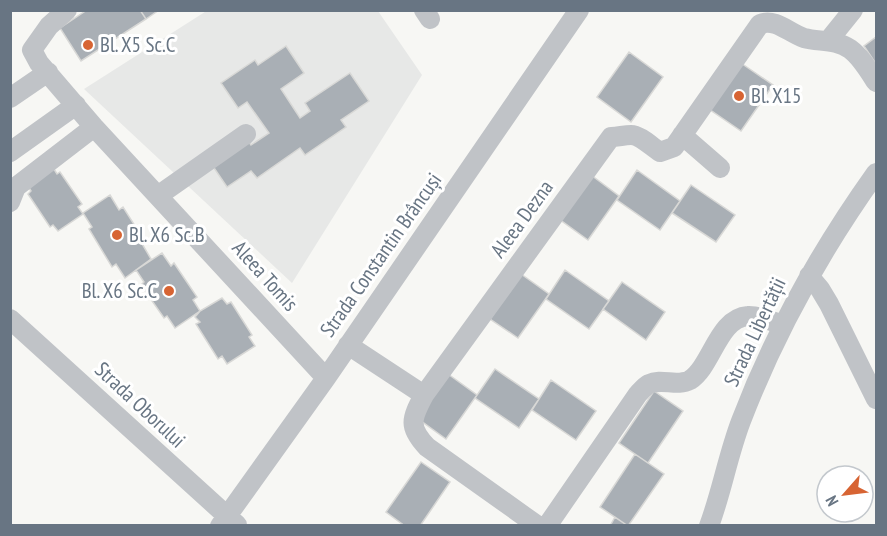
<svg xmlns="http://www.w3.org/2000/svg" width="887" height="536" font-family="'PT Sans Narrow',sans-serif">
	<rect width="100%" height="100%" fill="#f7f7f4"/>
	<!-- built -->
	<path fill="#e7e8e7" d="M208,10L378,11L422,75L292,283L84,89Z"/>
	<!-- building -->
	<path fill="#a9afb5" stroke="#d8d8d6" stroke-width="1.5" d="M87,10H140L146,19L81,61L60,28Z
		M140,10H159L146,19Z
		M876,37V64L864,46Z
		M286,46L304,73L281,89L300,118L310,111L305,103L350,73L369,101L341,120L346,127L305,155L300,148L257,178L251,171L227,187L212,165L248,140L251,145L269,133L247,102L238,108L221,83L255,60L258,65Z
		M629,52L663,77L631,122L597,97Z
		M738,61L773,85L741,131L706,107Z
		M52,166L57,174L60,172L82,204L78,207L83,214L58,231L53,225L50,227L28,194L31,191L26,183Z
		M637,170L680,201L660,230L617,200Z
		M591,175L619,196L588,240L559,219Z
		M691,185L735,215L716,242L672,213Z
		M110,195L119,210L123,207L144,240L141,242L151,259L125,278L116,264L112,267L89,229L92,227L83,213Z
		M162,253L171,266L174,263L197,297L193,300L200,311L175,328L167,316L164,318L141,285L144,282L136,270Z
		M565,270L609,301L589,329L546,299Z
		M521,274L549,294L518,338L490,319Z
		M622,282L665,312L646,340L603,309Z
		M222,298L227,304L231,302L252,335L249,337L255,346L227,364L222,356L218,359L196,324L200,322L195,317L200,311Z
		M495,369L539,399L519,428L475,398Z
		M448,374L477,395L446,439L417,418Z
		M551,380L596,411L576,440L532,410Z
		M654,391L683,411L648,463L619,443Z
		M635,454L664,474L628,526L600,507Z
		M421,462L450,482L420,526H405L386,512Z
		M615,517L628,526H610Z"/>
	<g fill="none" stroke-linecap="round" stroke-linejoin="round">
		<!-- minor -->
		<path stroke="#c0c3c7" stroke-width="20" d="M67,10L49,26L32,50L39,63L94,127L326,378
			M424,10L430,19
			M828,41L853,10
			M10,98L48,72
			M682,135L720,168
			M10,152L76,105
			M159,195L246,134
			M10,202L16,187L94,127
			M809,276L820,289L829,304L876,399
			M10,319L237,525
			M348,345L424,395C411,419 408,427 427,447L538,526
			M424,395L611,137C618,137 624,135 631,135C640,135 652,147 660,152L674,147L760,24C776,18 789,33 804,38C819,42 836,39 850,49C861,57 869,71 876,82
			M220,526L326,378L579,10
			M547,526L638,394C641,391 645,386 649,384C662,378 677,387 690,380C712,366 718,318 748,316C758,315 773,322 783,325
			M709,526C722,491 728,455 741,421C775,332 821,250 876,173"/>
	</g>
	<!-- markers -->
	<g fill="#d76433" stroke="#fff" stroke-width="2">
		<circle cx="88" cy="45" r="6"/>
		<circle cx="739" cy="96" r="6"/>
		<circle cx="117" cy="235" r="6"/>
		<circle cx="169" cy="291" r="6"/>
	</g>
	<g text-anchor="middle" stroke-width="6" stroke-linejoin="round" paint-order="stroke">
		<!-- poi labels -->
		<g font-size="21" fill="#687583" stroke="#fff" text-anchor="start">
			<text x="100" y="52">Bl. X5 Sc.C</text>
			<text x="751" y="103">Bl. X15</text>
			<text x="129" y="242">Bl. X6 Sc.B</text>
			<text x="157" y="298" text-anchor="end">Bl. X6 Sc.C</text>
		</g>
		<!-- street labels -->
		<g font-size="21" fill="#687583" stroke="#fff">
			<text transform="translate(522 219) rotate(-54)" y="7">Aleea Dezna</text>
			<text transform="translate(381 255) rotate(-55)" y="7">Strada Constantin Brâncuși</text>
			<text transform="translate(265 276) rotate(48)" y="7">Aleea Tomis</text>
			<text transform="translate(755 332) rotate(-65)" y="7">Strada Libertății</text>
			<text transform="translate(140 405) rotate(43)" y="7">Strada Oborului</text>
		</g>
	</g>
	<!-- border -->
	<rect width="887" height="536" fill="none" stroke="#687583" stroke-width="24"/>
	<!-- north arrow -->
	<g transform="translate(845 494) rotate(242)"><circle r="28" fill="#ffffff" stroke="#c3c8cd" stroke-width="1.5"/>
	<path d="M0-4.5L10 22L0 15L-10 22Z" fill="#d76433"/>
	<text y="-9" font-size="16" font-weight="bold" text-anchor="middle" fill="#687583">N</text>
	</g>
</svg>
